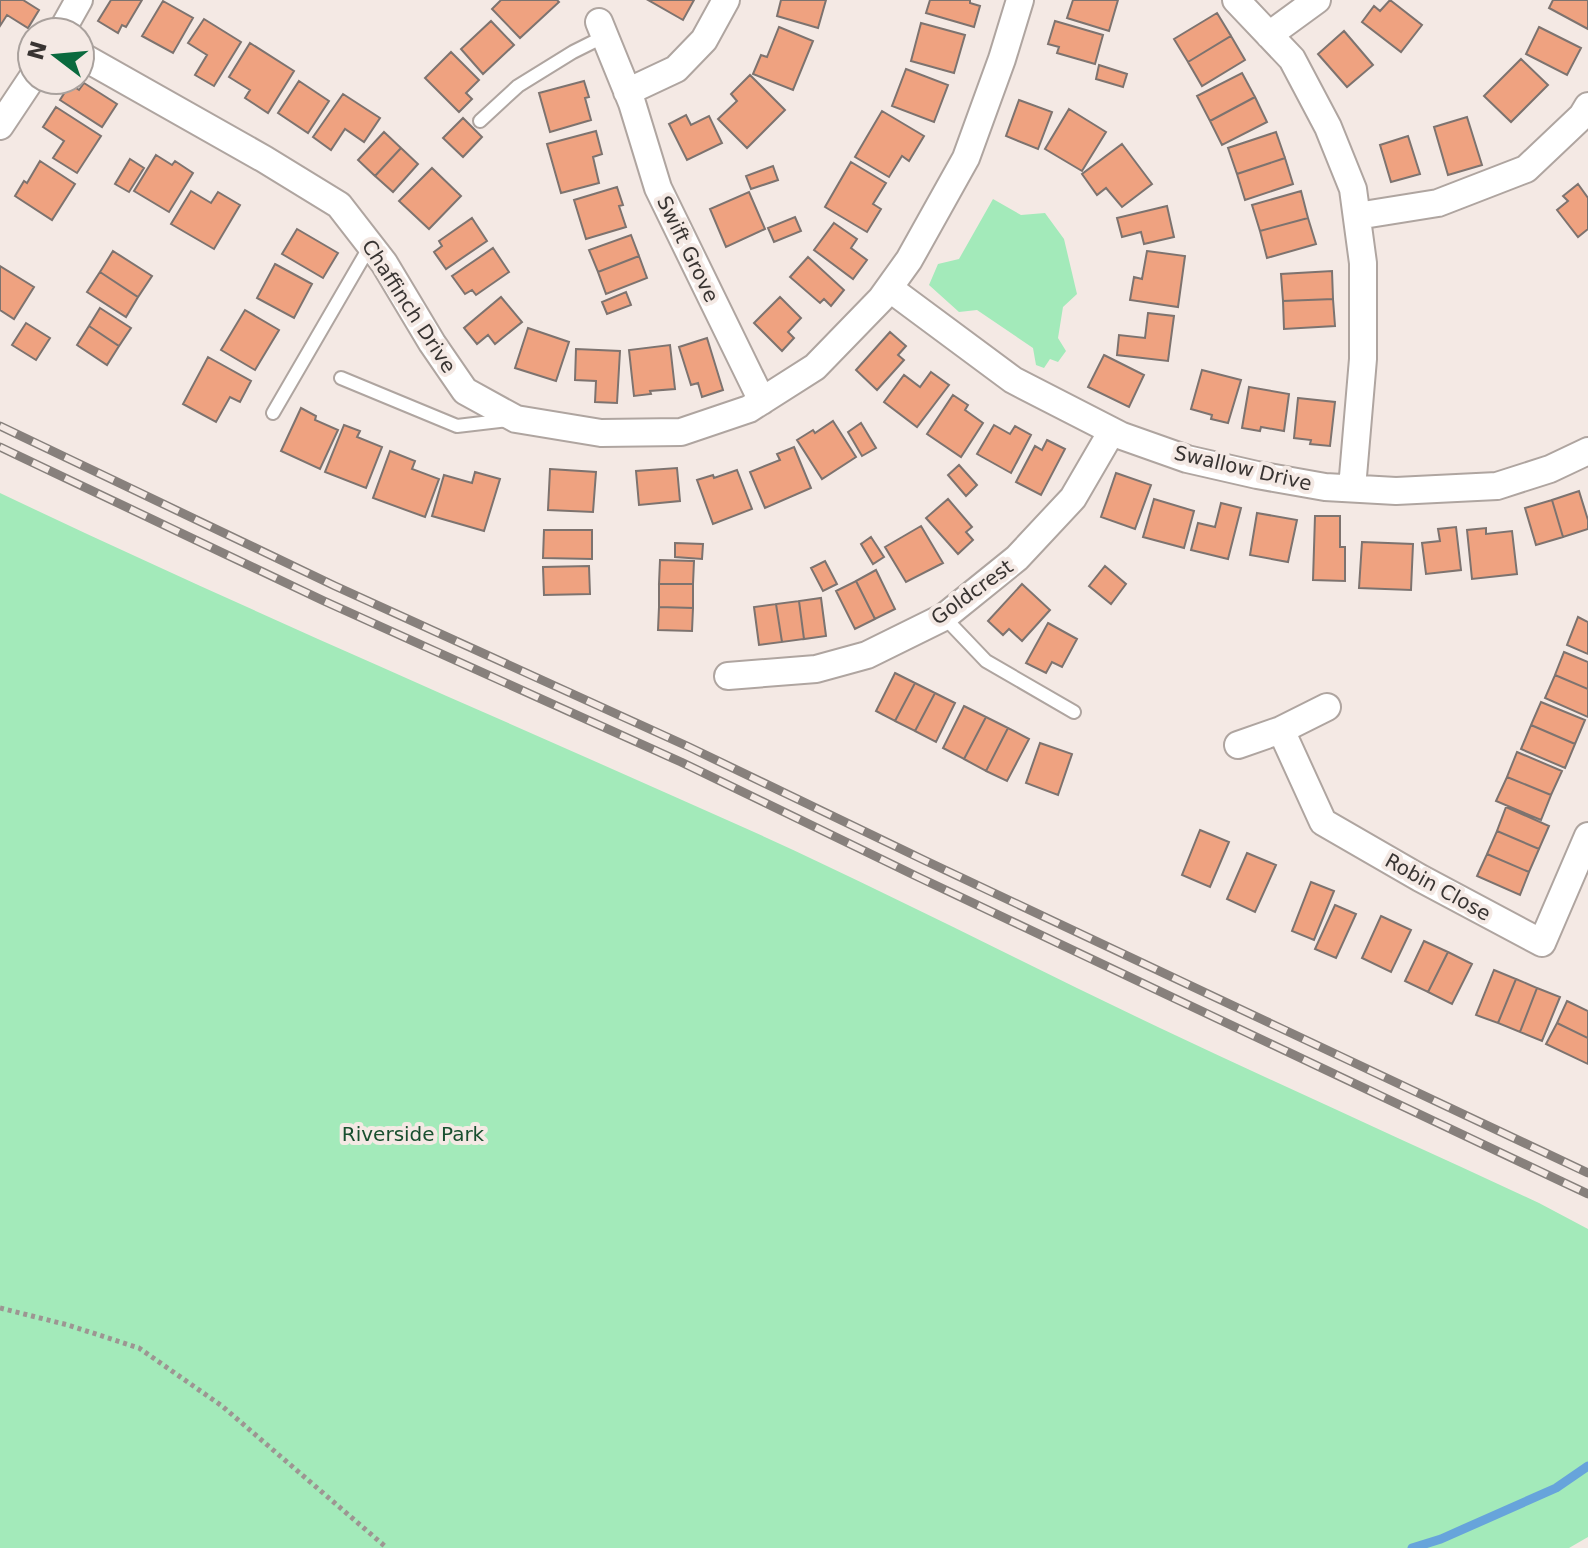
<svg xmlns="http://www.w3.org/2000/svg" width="1588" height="1548" font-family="'DejaVu Sans',sans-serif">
	<rect width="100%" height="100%" fill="#f4e9e4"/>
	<!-- green -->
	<path fill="#a3eaba" d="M993,199L1021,215L1045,213L1064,239L1077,294L1063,307L1058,338L1066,351L1058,362L1050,359L1044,368L1036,365L1033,348L977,310L959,312L929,285L938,264L959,259Z
		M0,493C246,610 497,717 745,828C885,891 1021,962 1160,1028C1285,1087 1412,1144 1539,1203L1588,1229V1537L1569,1548H0Z"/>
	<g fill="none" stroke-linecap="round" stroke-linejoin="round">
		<!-- stream -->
		<path stroke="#67a4db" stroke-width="9" d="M1412,1548L1441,1539L1556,1488L1588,1466"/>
	</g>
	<!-- building -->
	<path fill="#efa280" stroke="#7d736f" stroke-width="2" d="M0,0H23L39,10L28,28L7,15L0,26Z
		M111,0H142L126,27L122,25L118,33L98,21Z
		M501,0H557L559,2L520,38L492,9Z
		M648,0H694L683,20Z
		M781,0H826L818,28L777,16Z
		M930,0H970V3L980,6L974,27L926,13Z
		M1073,0H1118L1109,31L1067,18Z
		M1390,0L1422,25L1401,52L1362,22L1374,6L1380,11Z
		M1553,0H1588V29L1549,8Z
		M163,1L193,18L173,53L142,36Z
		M1217,13L1231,36L1188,62L1174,39Z
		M204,19L241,42L214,86L195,75L207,55L188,43Z
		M491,21L514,45L483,74L461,49Z
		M1055,21L1103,35L1095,64L1057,53L1059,47L1048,44Z
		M921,23L965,35L954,73L911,61Z
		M779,27L813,41L793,90L753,74L761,55L767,57Z
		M1539,27L1581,48L1567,75L1526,54Z
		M1344,31L1373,65L1347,87L1318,54Z
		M1231,36L1245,60L1202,86L1188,62Z
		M250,43L294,71L268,113L245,98L250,90L229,77Z
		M451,52L479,80L466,93L472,99L459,112L425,78Z
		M1521,59L1548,85L1511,122L1484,96Z
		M1099,65L1127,74L1123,87L1096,79Z
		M906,69L948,85L934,122L892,106Z
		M1242,73L1255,97L1210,121L1197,96Z
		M750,75L785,110L747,148L718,119L737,101L731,94Z
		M299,81L329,101L308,133L278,113Z
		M584,81L589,97L585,98L591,120L550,132L539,93Z
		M84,83L117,104L102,127L60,100L70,84L79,90Z
		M343,94L380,118L364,142L345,129L331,150L313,137Z
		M1255,97L1267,122L1222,145L1210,121Z
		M1019,100L1052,112L1038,149L1006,136Z
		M56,107L101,136L77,173L53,158L64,141L43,127Z
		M1069,109L1106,132L1082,171L1045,149Z
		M882,111L924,136L909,161L902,156L889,177L855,157Z
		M686,115L691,125L709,116L722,143L687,160L669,124Z
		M1467,117L1482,165L1448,175L1434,127Z
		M463,118L482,137L463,157L443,138Z
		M596,131L602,154L593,157L599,183L561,193L547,144Z
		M384,132L401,148L375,176L358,160Z
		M1276,132L1285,158L1237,174L1228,148Z
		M1408,136L1420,174L1391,182L1380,145Z
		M1122,144L1152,184L1122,207L1106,188L1097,195L1082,174Z
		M401,148L418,164L393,192L375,176Z
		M156,155L172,165L175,161L193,173L169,212L134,191Z
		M1285,158L1293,184L1245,200L1237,174Z
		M130,159L144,168L129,192L115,184Z
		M40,161L75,184L52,220L15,196L24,181L27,183Z
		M851,162L886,183L873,204L881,209L867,232L825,207Z
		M773,166L778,180L751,189L746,176Z
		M432,168L461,196L429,229L399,201Z
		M1578,184L1588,198V229L1578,237L1557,210L1568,201L1563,196Z
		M617,187L623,205L619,206L626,227L586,239L574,200Z
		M191,191L211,203L218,192L240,205L214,249L171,224Z
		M1301,191L1308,218L1260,231L1252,205Z
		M749,192L765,229L726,247L710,209Z
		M1167,206L1174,237L1144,244L1141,232L1122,237L1117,218Z
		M795,217L801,231L774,242L768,228Z
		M472,218L487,241L446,269L434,252L442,246L439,241Z
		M1308,218L1316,244L1267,258L1260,231Z
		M834,223L857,239L851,248L867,260L853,279L814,250Z
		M297,229L338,253L323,278L282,254Z
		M631,235L639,256L598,272L589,250Z
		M493,248L509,272L476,295L472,290L465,294L452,276Z
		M113,251L152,276L138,297L100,272Z
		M1147,251L1185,256L1178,307L1130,300L1134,277L1142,279Z
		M639,256L647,278L606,294L598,272Z
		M808,257L844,290L831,306L824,299L820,303L790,277Z
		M275,264L312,284L294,318L257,298Z
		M0,266L34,287L14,319L0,310Z
		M1332,271L1333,299L1283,301L1281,274Z
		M100,272L138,297L126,317L87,292Z
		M626,292L631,305L607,314L602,302Z
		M501,297L522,322L495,344L488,335L477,344L464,328Z
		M780,297L801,318L788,332L794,338L782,351L754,323Z
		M1333,299L1335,326L1284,329L1283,301Z
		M100,308L131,328L119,346L89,326Z
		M245,310L279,330L255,370L221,350Z
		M1148,313L1174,316L1168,361L1117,355L1119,335L1145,338Z
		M26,323L50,338L36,360L12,345Z
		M89,326L119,346L107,365L77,345Z
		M528,328L569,342L556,381L515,368Z
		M890,332L906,346L898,355L904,360L877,390L856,370Z
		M707,338L723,390L702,397L698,383L691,385L679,347Z
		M670,345L675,389L650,391L651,394L634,396L629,350Z
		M576,349L620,351L617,403L595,402L596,381L575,380Z
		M1104,355L1144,375L1129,407L1088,387Z
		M208,357L251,381L240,402L230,397L216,422L183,404Z
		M1202,370L1241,380L1228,423L1211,419L1212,415L1191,409Z
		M931,372L949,385L917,427L884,402L904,375L920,387Z
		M1249,387L1289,394L1284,431L1261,427L1260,431L1242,428Z
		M953,395L968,405L965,410L983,423L961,457L927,434Z
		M1298,398L1335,402L1330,446L1310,444L1311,440L1294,438Z
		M301,408L316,416L315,420L338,430L320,469L281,451Z
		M833,421L856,457L822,479L797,440L813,430L815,433Z
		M861,423L876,448L862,456L848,432Z
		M344,425L360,431L357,437L382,447L366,488L325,472Z
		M994,425L1010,434L1015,426L1031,435L1011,473L977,454Z
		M1047,440L1065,449L1041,495L1016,482L1035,446L1042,450Z
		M794,447L811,488L765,508L750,472L780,460L777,454Z
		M390,451L415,461L412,469L439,479L425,517L373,498Z
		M959,465L977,485L966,496L948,475Z
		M677,468L680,501L639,505L636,471Z
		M550,469L596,472L593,512L548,510Z
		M737,470L752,509L713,524L697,480L713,475L714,478Z
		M475,472L500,479L484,531L432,516L444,475L472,483Z
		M1116,473L1151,485L1135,529L1101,517Z
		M1579,491L1588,520V529L1563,537L1552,500Z
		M948,499L972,527L966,532L973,540L958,554L926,518Z
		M1154,499L1194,511L1184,548L1143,537Z
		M1552,500L1563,537L1536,545L1525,508Z
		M1221,503L1241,508L1228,559L1191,550L1198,523L1215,527Z
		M1257,513L1297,520L1288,562L1250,555Z
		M1315,516H1340V547H1345V581L1313,580Z
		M921,526L943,563L906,582L885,547Z
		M1456,527L1461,570L1426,574L1422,543L1440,541L1438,529Z
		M1486,528V534L1512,531L1517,574L1472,579L1467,530Z
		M544,530H592V559L543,558Z
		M871,537L884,557L873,564L861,544Z
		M1362,542L1413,544L1411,590L1359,588Z
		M675,543L703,544L702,559L675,557Z
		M660,560L694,561L693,584H659Z
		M825,561L837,584L823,591L811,568Z
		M589,566L590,594L544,595L543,567Z
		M1105,566L1126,584L1111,604L1089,586Z
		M876,570L895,609L875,619L856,581Z
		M856,581L875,619L855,629L836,591Z
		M659,584H693V608L659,607Z
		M1022,584L1050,610L1022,641L1009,629L1003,635L988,621Z
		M821,598L826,636L804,639L799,601Z
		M799,601L804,639L782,642L776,604Z
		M776,604L782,642L759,645L754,607Z
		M659,607L693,608L692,631L658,630Z
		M1578,617L1588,622V654L1567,645Z
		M1048,623L1077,639L1062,667L1052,662L1046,673L1026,663Z
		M1564,652L1588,662V689L1555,675Z
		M895,673L915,683L895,721L876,711Z
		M1555,675L1588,689V717L1545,698Z
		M915,683L935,693L915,731L895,721Z
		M935,693L955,703L936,742L915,731Z
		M1541,702L1585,720L1575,744L1531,725Z
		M964,706L986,717L964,759L943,748Z
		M986,717L1008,728L986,771L964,759Z
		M1531,725L1575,744L1565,768L1521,749Z
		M1008,728L1029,739L1007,781L986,771Z
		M1040,743L1072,754L1058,795L1026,783Z
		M1517,752L1562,771L1551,795L1507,777Z
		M1507,777L1551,795L1541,820L1496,801Z
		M1506,807L1549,826L1539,849L1497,831Z
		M1200,830L1229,842L1210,887L1182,875Z
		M1497,831L1539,849L1529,872L1487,854Z
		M1247,853L1276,865L1255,912L1227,899Z
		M1487,854L1529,872L1520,895L1477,876Z
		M1311,882L1334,891L1314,940L1292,931Z
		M1335,905L1356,914L1336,958L1315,949Z
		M1381,916L1411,930L1391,972L1362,958Z
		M1424,941L1448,952L1428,992L1405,981Z
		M1448,952L1472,964L1452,1004L1428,992Z
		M1494,970L1516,979L1498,1023L1476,1015Z
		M1516,979L1537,988L1520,1032L1498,1023Z
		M1537,988L1560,997L1542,1041L1520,1032Z
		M1567,1001L1588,1011V1038L1557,1023Z
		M1557,1023L1588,1038V1064L1546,1044Z"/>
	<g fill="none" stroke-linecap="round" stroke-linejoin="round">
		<defs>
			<path id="service" d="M480,121L518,86L573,52L605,36
				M341,378L457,426L508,420
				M273,413L370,246
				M944,617L986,661L1074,712"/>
			<path id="minor" d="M1236,0L1292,59L1328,127L1353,189L1363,263V359L1352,488
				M599,22L632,103L658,188L762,401
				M61,32L79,0
				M1269,35L1317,0
				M80,55L264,159L339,205L384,263L432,343L465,391L516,419L601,433L681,432L749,409L815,367L881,299L909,260L966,158L1002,59L1020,0
				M627,92L676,69L704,40L726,0
				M0,126L32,78
				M1357,216L1438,203L1526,169L1582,116L1588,106
				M889,288L1013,380L1122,436L1187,459L1257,475L1325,487L1396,491L1497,486L1550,469L1588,451
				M728,676L816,669L867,655L944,617L1017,558L1073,498L1112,431
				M1281,730L1323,822L1420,878L1542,943L1588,836
				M1238,745L1281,730L1327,707"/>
		</defs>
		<!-- service casing -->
		<use href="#service" stroke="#afa5a0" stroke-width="16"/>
		<!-- minor casing -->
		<use href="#minor" stroke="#afa5a0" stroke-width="30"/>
		<!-- path -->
		<path stroke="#9d9592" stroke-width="5" stroke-dasharray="4 4" stroke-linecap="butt" d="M0,1308L68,1325L139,1348L222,1406L387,1548"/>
		<!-- service -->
		<use href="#service" stroke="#fff" stroke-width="12"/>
		<!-- minor -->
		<use href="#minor" stroke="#fff" stroke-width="26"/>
		<defs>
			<path id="rail" d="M0,426L335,586L687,746L926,861L1588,1173
				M0,447L324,601L681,762L916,876L1588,1194"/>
		</defs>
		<!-- rail casing -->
		<use href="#rail" stroke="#87807c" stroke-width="9"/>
		<!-- rail -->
		<use href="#rail" stroke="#f4e9e4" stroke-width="6" stroke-dasharray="18" stroke-linecap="butt"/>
	</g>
	<g text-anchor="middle" stroke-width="8" stroke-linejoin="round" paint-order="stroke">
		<!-- street labels -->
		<g font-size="20" fill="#383432" stroke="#f4e9e4">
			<text transform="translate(688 249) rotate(64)" y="7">Swift Grove</text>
			<text transform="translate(409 306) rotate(57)" y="7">Chaffinch Drive</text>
			<text transform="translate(1243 468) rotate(13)" y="7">Swallow Drive</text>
			<text transform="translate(972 592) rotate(-36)" y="7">Goldcrest</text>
			<text transform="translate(1438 887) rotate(29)" y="7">Robin Close</text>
		</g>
		<!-- park labels -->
		<g font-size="20" fill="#184f2f" stroke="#f4e9e4">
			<text x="413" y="1141">Riverside Park</text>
		</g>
	</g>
	<!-- north arrow -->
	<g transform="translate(56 56) rotate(286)"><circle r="38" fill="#f4e9e4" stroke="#a9a19d" stroke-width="2"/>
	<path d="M0-6L14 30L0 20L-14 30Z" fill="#0a6a3e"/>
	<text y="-12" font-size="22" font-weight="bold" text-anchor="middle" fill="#383432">N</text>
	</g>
</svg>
